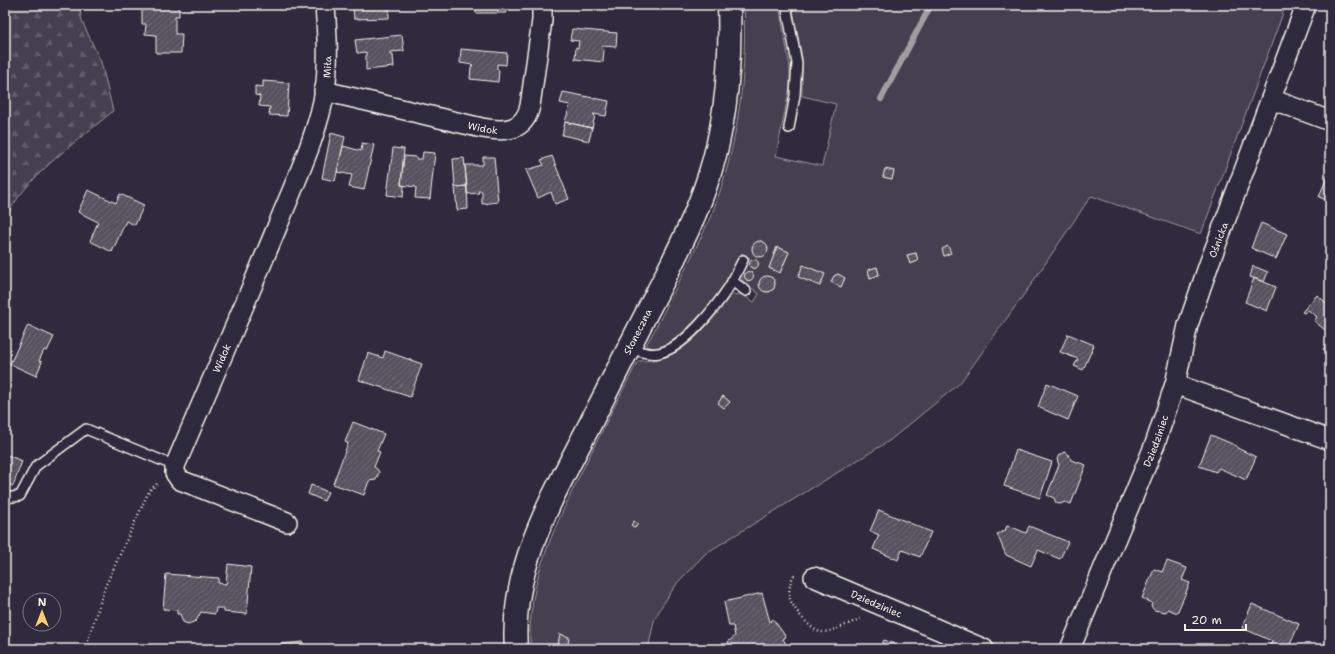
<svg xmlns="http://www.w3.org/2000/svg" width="1335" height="654" font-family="'Shantell Sans',sans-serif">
	<defs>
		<pattern id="forest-firs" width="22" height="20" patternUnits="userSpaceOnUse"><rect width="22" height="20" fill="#454050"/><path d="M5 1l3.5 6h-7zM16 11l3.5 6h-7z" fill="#605c69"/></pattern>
		<pattern id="building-hatch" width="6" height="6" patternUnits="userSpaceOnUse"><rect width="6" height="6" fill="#56525f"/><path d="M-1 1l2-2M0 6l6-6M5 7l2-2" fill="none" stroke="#6f6b76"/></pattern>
	</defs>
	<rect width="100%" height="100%" fill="#2f2a3d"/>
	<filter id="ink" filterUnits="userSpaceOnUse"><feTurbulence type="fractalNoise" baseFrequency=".025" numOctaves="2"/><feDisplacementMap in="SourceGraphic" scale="8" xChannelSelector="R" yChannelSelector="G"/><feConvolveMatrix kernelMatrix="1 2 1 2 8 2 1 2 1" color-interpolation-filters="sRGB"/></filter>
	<g filter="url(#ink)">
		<!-- grass -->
		<path fill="#454050" stroke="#9c989c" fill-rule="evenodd" d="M744,5H779L790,67V86L776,156L822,166L836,104L802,96V57L792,5H1286L1201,234L1091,196L1030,286L960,383L889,441L706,553L678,582L661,607L654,621L648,649H530C528,579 551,536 580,475C599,437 618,399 638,361C676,361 693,342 717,314C722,308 726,300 732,295L741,294L754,302L759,294L742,280V271L750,258L742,253C734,267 727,281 717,294C708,307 665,360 646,345C657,327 666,307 676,288C688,263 702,237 713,211C738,145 747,76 744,5ZM885,169L894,171L892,179L883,177ZM762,241L766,244L767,249L764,255L757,256L753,252L752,246L755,243ZM777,247L789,252L780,273L769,268ZM916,253L918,261L910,264L907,255ZM751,260L757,262L758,266L755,269L750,267ZM877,267L879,275L870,278L868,270ZM749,271L754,276L749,281L746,280L744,276L745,273ZM838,274L845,278L841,287L831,282L834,276ZM765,277L772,278L775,283L774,289L769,292L763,291L760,287L761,280ZM723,396L730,402L724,408L718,403ZM560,635L569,637L568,644H558Z"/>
		<!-- forest -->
		<path fill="url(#forest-firs)" stroke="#9c989c" d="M5,5H79L82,21L101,62L113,111C78,141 24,177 5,220Z"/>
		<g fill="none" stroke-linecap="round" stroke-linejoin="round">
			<!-- stream -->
			<path stroke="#a19ea0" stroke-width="6" d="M881,99L931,5"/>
		</g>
		<!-- building -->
		<path fill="url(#building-hatch)" stroke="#f4f1e8" d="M142,5H179V16H175V34H182L181,53H156V35L145,34L146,24H142Z
			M360,5H389V6H360Z
			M476,5H506V13H476Z
			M389,6V18L354,19L353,7Z
			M572,29L617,33L616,47L603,46L602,49L604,50L603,62L575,59L576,47L578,48L579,41L570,40Z
			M402,35L404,51L390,52V55H393L394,67L366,70V52L357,53L355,40Z
			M461,49L507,53L506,65L497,64V69L499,70L498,82L470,79L471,67L473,65L460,63Z
			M263,81L289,83L287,116L269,115L270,107L259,106L260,96L255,95V86L263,87Z
			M563,92L609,101L606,116L593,114L595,116L592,128L565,122L570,105L560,103Z
			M565,122L592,128L589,141L562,135Z
			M331,133L345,137L335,181L322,178Z
			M362,143L374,145L364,190L349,187L352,175L337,172L343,146L361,151Z
			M393,148L404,149L401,185L404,186L403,197L387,195Z
			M423,152L435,153L430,199L415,198L416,187L401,185L404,156L416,157V159H422Z
			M552,156L569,199L555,204L551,192L538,198L526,170L544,165L541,160Z
			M483,157H494L498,202L482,204V191H478L479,193L467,194L465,165H483Z
			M464,158L467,186L455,187L453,159Z
			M885,169L894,171L892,179L883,177Z
			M1330,169V212L1325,210L1329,201L1319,197Z
			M467,186L468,209L457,210L455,187Z
			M88,190L116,203L120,194L144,205L135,225L126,221L112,252L90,241L98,222L78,212Z
			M1261,223L1287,234L1276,259L1251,248Z
			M752 249a8 8 0 1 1 16 0a8 8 0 1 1-16 0Z
			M948,246L951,253L944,256L942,249Z
			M777,247L789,252L780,273L769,268Z
			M916,253L918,261L910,264L907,255Z
			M749.5 264a4.5 4.5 0 1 1 9 0a4.5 4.5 0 1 1-9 0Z
			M803,265L825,274L820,286L798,277Z
			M1253,266L1268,272L1264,282L1250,277Z
			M877,267L879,275L870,278L868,270Z
			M744.5 276a4.5 4.5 0 1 1 9 0a4.5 4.5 0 1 1-9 0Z
			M838,274L845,278L841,287L831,282L834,276Z
			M759 284a8 8 0 1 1 16 0a8 8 0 1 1-16 0Z
			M1254,278L1276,287L1267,311L1245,302Z
			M1317,295L1330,306V334L1314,321L1317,317L1308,310L1304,313L1302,312Z
			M28,325L54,337L47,351L44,350L39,361L42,362L36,376L10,364Z
			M1068,334L1094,345L1083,370L1074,366L1078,359L1060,352Z
			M1330,340V354L1323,349Z
			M385,351L422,364L410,397L359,380L368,353L383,358Z
			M1047,383L1078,396L1068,420L1038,407Z
			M723,396L730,402L724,408L718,403Z
			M353,422L384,434L377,451L380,452L374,467L377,469L379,472L376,480L369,481L364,495L333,484L348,443L345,442Z
			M1211,435L1237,446V448L1256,457L1246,480L1219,468L1216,472L1199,466Z
			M1016,450L1052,462L1040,498L1004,486Z
			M1064,452L1068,454L1071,460L1086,465L1071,504L1065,502L1060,504L1056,503L1054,498L1047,495L1059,465L1057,459L1059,455Z
			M5,454L22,461L13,486L5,483Z
			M311,485L328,492L324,501L308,494Z
			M879,510L931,532L920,557L902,550L898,560L873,549L879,535L870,531Z
			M634,521L638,524L635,528L631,525Z
			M1007,525L1026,533L1029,526L1068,542L1060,559L1038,550L1031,566L1006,555L997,534L1005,531Z
			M1167,561L1187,568L1182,580L1190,583L1177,613L1168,609L1166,612L1154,610L1151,606L1152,603L1142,598L1154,569L1162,572Z
			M228,564L251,567L247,614L224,612V608H216L215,614L201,612L196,621L188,624L183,622L180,614H177V610L163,609L166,574L219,578L218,583L226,584Z
			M762,593L770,622L773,619L786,637L783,639L786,644L794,649H732L728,642L735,636L733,626H729L724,602Z
			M1252,604L1299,624L1288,649H1277L1270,646L1272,641L1242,628Z
			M560,634L569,637L568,644H558Z
			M884,640L896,644L895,648L898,649H880Z
			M303,642V649H282L281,644Z
			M356,645L357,649H310Z"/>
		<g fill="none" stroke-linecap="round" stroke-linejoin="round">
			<defs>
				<path id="lane" d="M786,5L797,63L795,95L789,128
					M732,281L746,291
					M629,348C639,351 648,355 659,353C684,348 715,308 729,287C734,279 738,269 743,260
					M5,498L20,496L36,466L86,429L175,466"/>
				<g id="street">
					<path id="s1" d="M324,91L482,128C504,132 524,132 530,106L542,20V5"/>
					<path d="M1271,99L1330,121"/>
					<path d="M1175,384L1330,440"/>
					<path id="s2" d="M287,522L180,480L175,473V466C209,386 244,307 277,227C293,187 319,132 325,90C329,61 327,33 325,5"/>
					<path id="s3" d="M814,577L984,649"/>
					<path id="s4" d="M1070,649L1155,444L1175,384L1188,325L1209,264L1306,5"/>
				</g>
				<g id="secondary">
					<path id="s5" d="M516,649C510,569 551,500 586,432C610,385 633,339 657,293C676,255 696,217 709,176C727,120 731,63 729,5"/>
				</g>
			</defs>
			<!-- lane casing -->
			<use href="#lane" stroke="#f4f1e8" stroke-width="12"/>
			<!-- street casing -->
			<use href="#street" stroke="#f4f1e8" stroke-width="22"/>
			<!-- secondary casing -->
			<use href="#secondary" stroke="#f4f1e8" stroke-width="25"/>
			<!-- path -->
			<path stroke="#f4f1e8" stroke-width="2.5" stroke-dasharray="1 3" stroke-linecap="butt" d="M794,575C790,582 788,591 790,599C793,608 811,631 821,632C830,633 852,622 862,618
				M89,649L88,640L105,587L149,491L159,482"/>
			<!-- lane -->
			<use href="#lane" stroke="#2f2a3d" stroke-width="9"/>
			<!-- street -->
			<use href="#street" stroke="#2f2a3d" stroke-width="19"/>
			<!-- secondary -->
			<use href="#secondary" stroke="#2f2a3d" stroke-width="22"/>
		</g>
	</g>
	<g text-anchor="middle" stroke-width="3" stroke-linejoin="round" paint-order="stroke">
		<!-- street labels -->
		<g font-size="10" fill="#f4f1e8" stroke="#2f2a3d">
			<text dy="4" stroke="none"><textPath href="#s2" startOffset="559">Miła</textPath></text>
			<text dy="4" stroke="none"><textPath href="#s1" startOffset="163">Widok</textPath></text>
			<text dy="4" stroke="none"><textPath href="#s4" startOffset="436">Ośnicka</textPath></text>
			<text dy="4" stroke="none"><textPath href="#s5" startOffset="344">Słoneczna</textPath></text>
			<text dy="4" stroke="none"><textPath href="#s2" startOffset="248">Widok</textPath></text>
			<text dy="4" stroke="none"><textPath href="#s4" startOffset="225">Dziedziniec</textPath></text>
			<text dy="4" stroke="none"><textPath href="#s3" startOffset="68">Dziedziniec</textPath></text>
		</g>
	</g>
	<!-- margin -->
	<rect width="1335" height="654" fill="none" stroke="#2f2a3d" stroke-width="20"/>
	<rect x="10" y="10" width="1315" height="634" fill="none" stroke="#f4f1e8" stroke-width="1.5" filter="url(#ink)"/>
	<!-- north arrow -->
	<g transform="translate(42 612)"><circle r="19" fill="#2f2a3d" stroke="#7e7a81"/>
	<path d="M0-3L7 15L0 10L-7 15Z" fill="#ffd166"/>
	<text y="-6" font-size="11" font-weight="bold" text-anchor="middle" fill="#f4f1e8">N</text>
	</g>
	<!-- scale -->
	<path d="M1185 624v6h61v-6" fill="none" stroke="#f4f1e8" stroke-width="2"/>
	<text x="1191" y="624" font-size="12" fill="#f4f1e8" stroke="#2f2a3d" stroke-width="3" paint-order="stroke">20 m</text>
</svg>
